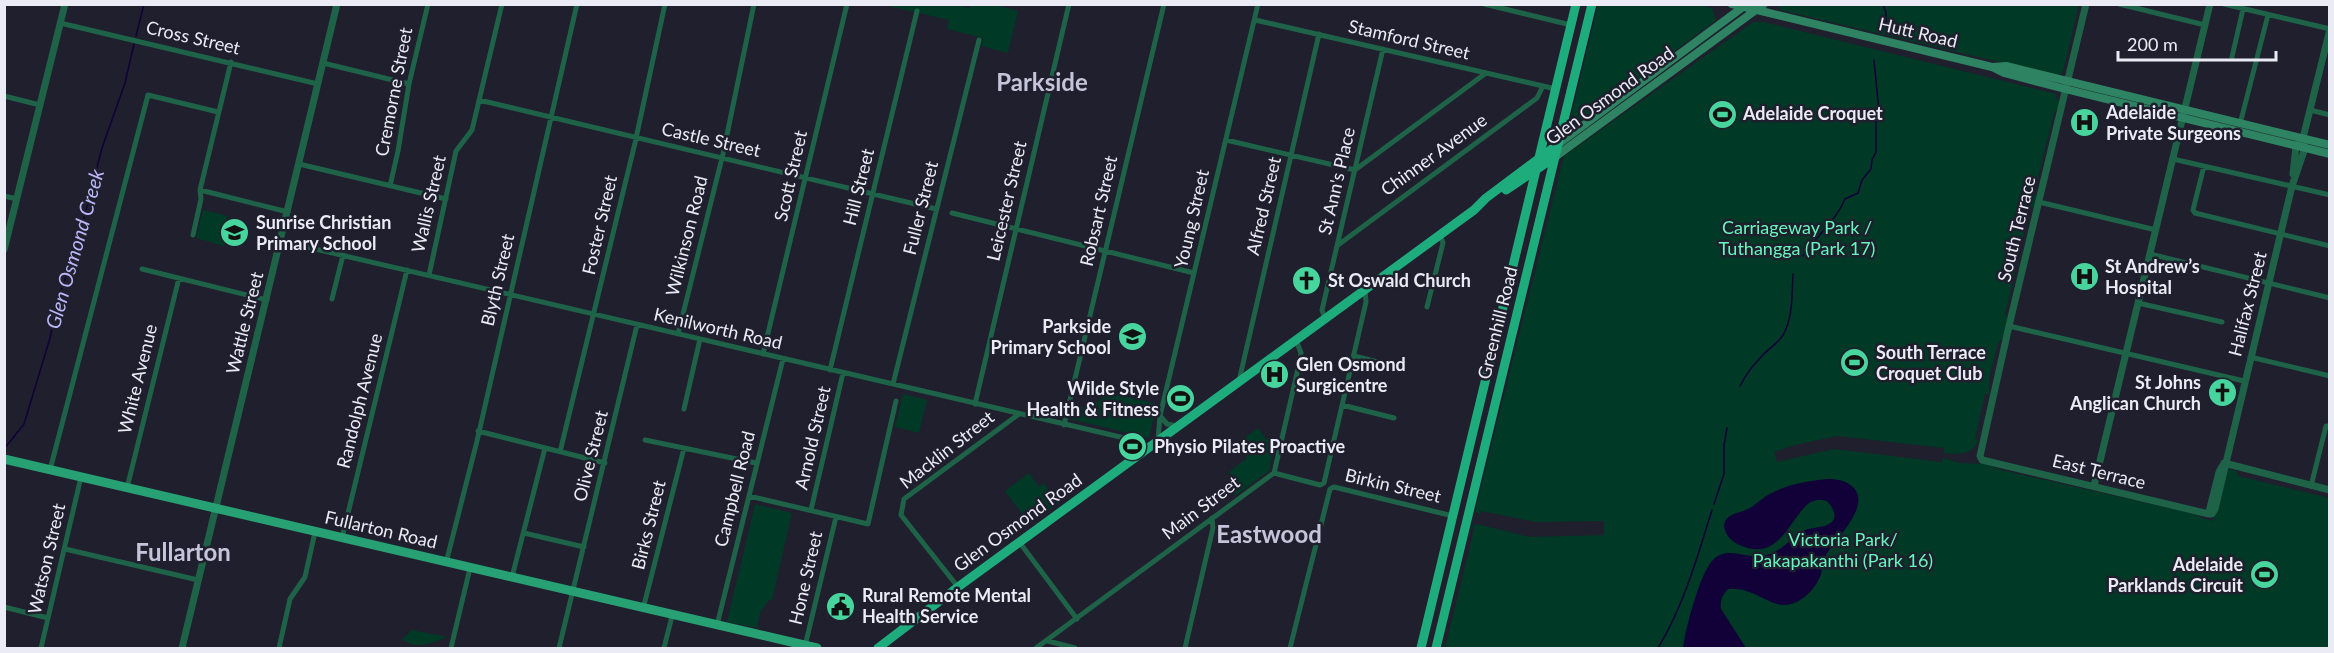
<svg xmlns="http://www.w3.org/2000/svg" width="2334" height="653" font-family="Lato,sans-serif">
	<rect width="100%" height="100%" fill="#1f1f2e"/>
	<!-- green -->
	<path fill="#003925" d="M954,4L969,8L970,5L993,4L1018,11L1008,53L981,46L983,38L947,29L949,20L884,5Z
		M1701,5L1712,8L1716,20L1583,120L1571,116L1598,5Z
		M1778,5H2079L2063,72L2058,76L1780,10Z
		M1753,22H1764L2056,94V99L2061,101L2059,107L2054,113L2034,194L2038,196L2035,207H2030L2005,315L2008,316L2004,337L1998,343L1989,379V394H1985L1975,439L1978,440C1972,456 1959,454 1944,453V448L1837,436L1795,445L1774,452L1777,462L1834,449L1942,462L1943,458L1960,463L1986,464L2001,470L2199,515V517L2213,521L2228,469L2237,471L2238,476L2329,498V648H1445L1472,538L1474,528L1471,527L1477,524L1530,537L1604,535V521L1536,522L1481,511L1480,515L1475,511L1564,156Z
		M203,210L228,216L226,221L230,222L224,246L196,238Z
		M1103,391L1157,404L1149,438L1070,419L1074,405L1091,409L1093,402L1100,401Z
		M903,394L927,400L919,433L895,427Z
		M1258,428L1266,439L1275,440L1269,471L1235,496L1227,484L1234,480L1229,472L1247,458L1237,443Z
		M1029,473L1039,487L1044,483L1059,503L1030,524L1005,491Z
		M755,504L792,513L772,600H769L760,613L757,628L727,622Z
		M412,630L447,637C432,643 416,651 402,639Z"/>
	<!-- water -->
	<path fill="#110138" d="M1827,479C1837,479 1845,480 1853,487C1872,506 1835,539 1826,555C1821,562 1823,570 1820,577C1815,588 1805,599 1794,603C1771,612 1757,586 1728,589C1722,595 1720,601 1721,609L1746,648H1683C1685,630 1701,569 1714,559C1729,546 1745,559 1762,556C1780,554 1790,538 1805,530C1813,527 1830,528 1834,519C1836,513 1832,507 1828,502C1794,486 1791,566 1742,546C1732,542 1726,537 1724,526C1726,513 1738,514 1748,509C1756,505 1761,499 1768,495C1785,485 1807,481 1827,479Z"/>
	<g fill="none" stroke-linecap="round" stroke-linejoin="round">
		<!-- stream -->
		<path stroke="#110138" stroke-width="1.5" d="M1883,4L1886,13V26
			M136,36L144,4
			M1803,256C1816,236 1836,221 1845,199L1858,193L1862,180L1871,169L1872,160L1876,152V122L1879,111L1874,60
			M1740,386C1745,376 1754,364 1762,356C1770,347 1782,341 1786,329C1793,312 1792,291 1793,274
			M4,449L24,424L50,338L59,296L76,249L102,148L125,83L134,44
			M1714,504L1724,474V445L1727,428
			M1658,648C1684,605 1697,558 1712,510"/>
		<!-- minor -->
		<path stroke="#1e6348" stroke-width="5" d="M1484,4L1571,25
			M2119,4L2205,25
			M2224,4L2330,29
			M1255,20L1556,89
			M60,23L318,84
			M2232,57L2243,9
			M323,63L409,84
			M4,96L40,105
			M479,100L936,209
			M2310,110L2330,115
			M2240,124L2268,15
			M1226,140L1355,170L1486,73
			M2173,159L2330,195
			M299,164L446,199
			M2204,166L2193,210L2195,213L2330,246
			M390,186L398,151L409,84L428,4
			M200,190L288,212
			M4,196L17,199
			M2039,202L2156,230
			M952,213L1194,273
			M193,235L201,199L200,190L231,62
			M281,241L1133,440L1144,443L1148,448
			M1338,245L1537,98L1543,86
			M2150,254L2330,298
			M142,269L267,300
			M429,275L456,151L472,130L502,4
			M332,299L343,255
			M2138,303L2222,322
			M1427,307L1443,243L1440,235
			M1325,319L1322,310L1383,49
			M2009,326L2244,381
			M678,334L723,154L754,4
			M763,354L847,4
			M1354,356L1394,366
			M2250,357L2330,376
			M830,370L917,11
			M1239,381L1319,34
			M893,384L979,40
			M975,404L1069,4
			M1342,405L1394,418
			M684,409L700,339
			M1160,416L1167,424L1178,426
			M1064,425L1164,4
			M478,431L605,463
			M645,440L756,463
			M1158,440L1160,416L1258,4
			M560,452L635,143L665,4
			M50,470L148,95L218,112
			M1274,473L1320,485L1324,483L1366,302L1365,289
			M2311,486L2326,426L2329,427L2330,424
			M127,488L179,278
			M749,496L868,524L896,401
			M811,510L843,373
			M524,533L584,547
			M342,538L407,270
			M1020,543L1077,619
			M65,549L198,580
			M446,563L477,441L577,4
			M512,577L545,448
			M958,587L901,515L904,499L1019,414
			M4,607L48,618
			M643,609L684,448
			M717,625L783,359
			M1048,641L1075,648
			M805,646L836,517
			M41,648L81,477
			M279,648L290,599L305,577L315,532
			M451,648L470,568
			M559,648L637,325
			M664,648L672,616
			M1036,648L1274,473L1300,360L1301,353L1296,340
			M1185,648L1213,528L1212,518
			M1290,648L1330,489L1334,487L1453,516"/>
		<!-- tertiary -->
		<path stroke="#1e6348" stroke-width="7" d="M2086,4L2009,326L1980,456L1982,460L2209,514
			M2293,174L2296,146L2303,138L2330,29
			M4,250L65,4
			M2224,463L2330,490
			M2094,486L2210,4
			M2209,512L2219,472L2223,465
			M2209,514H2212L2215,509L2292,186L2305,148L2304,145
			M182,648L337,4"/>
		<!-- secondary -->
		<path stroke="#2e8462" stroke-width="8" d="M1732,4L1992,67L2004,73L2065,89L2330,154
			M1992,67L2006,66L2330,145
			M1557,145L1743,7
			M1555,157L1764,4"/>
		<!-- primary -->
		<path stroke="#27a074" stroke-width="9" d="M4,459L817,648"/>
		<!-- trunk -->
		<path stroke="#1fac7c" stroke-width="9" d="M1506,190L1555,157
			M878,648L958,587L1474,210L1486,198L1557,145
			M1421,648L1576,4
			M1436,648L1592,4"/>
	</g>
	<!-- icons -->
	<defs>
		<symbol id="stadium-disc" viewBox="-11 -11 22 22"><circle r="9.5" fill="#47d49d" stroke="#1f1f2e"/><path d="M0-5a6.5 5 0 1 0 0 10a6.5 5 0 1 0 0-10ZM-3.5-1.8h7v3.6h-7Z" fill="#111"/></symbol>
		<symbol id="hospital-disc" viewBox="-11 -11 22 22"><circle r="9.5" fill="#47d49d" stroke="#1f1f2e"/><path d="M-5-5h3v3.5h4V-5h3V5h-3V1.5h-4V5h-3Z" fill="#111"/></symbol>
		<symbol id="school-disc" viewBox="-11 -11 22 22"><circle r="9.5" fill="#47d49d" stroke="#1f1f2e"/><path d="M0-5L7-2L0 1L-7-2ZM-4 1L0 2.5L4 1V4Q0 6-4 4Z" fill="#111"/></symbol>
		<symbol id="church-disc" viewBox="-11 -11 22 22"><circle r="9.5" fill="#47d49d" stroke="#1f1f2e"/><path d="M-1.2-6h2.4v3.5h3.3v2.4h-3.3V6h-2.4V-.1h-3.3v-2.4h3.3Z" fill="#111"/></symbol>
		<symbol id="civic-disc" viewBox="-11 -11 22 22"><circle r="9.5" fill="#47d49d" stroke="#1f1f2e"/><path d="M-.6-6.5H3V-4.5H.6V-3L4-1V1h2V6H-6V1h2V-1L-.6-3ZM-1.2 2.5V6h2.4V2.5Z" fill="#111"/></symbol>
	</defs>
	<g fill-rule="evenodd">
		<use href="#stadium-disc" x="1706" y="98" width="33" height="33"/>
		<use href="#hospital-disc" x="2068" y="106" width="33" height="33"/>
		<use href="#school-disc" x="218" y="216" width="33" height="33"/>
		<use href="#hospital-disc" x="2068" y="260" width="33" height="33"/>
		<use href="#church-disc" x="1290" y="264" width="33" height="33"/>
		<use href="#school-disc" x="1116" y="320" width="33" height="33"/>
		<use href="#stadium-disc" x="1838" y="346" width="33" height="33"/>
		<use href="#hospital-disc" x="1258" y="358" width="33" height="33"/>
		<use href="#church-disc" x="2206" y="376" width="33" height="33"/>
		<use href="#stadium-disc" x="1164" y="382" width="33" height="33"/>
		<use href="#stadium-disc" x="1116" y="430" width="33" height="33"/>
		<use href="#stadium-disc" x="2248" y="558" width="33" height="33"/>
		<use href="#civic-disc" x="824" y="590" width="33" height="33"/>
	</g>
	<g text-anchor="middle" stroke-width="5" stroke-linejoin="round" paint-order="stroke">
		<!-- street labels -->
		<g font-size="18" fill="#ebebf6" stroke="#1f1f2e">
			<text transform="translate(1918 33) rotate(13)" y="6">Hutt Road</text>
			<text transform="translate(193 38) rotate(13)" y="6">Cross Street</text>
			<text transform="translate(1409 40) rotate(13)" y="6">Stamford Street</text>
			<text transform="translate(394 92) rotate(-79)" y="6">Cremorne Street</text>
			<text transform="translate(1610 96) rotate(-36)" y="6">Glen Osmond Road</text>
			<text transform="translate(711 140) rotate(13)" y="6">Castle Street</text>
			<text transform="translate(1434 155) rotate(-36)" y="6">Chinner Avenue</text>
			<text transform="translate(791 176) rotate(-77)" y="6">Scott Street</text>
			<text transform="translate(1337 181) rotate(-77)" y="6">St Ann's Place</text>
			<text transform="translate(859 187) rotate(-76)" y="6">Hill Street</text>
			<text transform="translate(1007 201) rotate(-77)" y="6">Leicester Street</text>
			<text transform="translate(429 204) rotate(-77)" y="6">Wallis Street</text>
			<text transform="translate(1264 206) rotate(-77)" y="6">Alfred Street</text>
			<text transform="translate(921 208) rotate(-76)" y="6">Fuller Street</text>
			<text transform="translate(1099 211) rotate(-77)" y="6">Robsart Street</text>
			<text transform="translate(1192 219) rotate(-77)" y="6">Young Street</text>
			<text transform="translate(600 225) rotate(-77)" y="6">Foster Street</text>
			<text transform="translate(2017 229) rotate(-76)" y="6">South Terrace</text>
			<text transform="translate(687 236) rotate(-76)" y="6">Wilkinson Road</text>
			<text transform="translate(498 280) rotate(-77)" y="6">Blyth Street</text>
			<text transform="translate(2248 304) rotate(-76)" y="6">Halifax Street</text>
			<text transform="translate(245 323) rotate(-76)" y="6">Wattle Street</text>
			<text transform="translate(1498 323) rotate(-76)" y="6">Greenhill Road</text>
			<text transform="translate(718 329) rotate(13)" y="6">Kenilworth Road</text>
			<text transform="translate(138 379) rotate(-76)" y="6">White Avenue</text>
			<text transform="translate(360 401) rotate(-76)" y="6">Randolph Avenue</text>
			<text transform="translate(813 438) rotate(-77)" y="6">Arnold Street</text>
			<text transform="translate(947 450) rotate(-38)" y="6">Macklin Street</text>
			<text transform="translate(591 456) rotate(-76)" y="6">Olive Street</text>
			<text transform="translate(2099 472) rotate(14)" y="6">East Terrace</text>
			<text transform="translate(1393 486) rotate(13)" y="6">Birkin Street</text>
			<text transform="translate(735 489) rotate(-76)" y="6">Campbell Road</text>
			<text transform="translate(1201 508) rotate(-37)" y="6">Main Street</text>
			<text transform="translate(1018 523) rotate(-36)" y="6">Glen Osmond Road</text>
			<text transform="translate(649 525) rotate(-76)" y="6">Birks Street</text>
			<text transform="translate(381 530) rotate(13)" y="6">Fullarton Road</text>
			<text transform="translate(47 559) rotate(-77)" y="6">Watson Street</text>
			<text transform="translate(806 578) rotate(-77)" y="6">Hone Street</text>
		</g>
		<!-- poi labels -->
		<g font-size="18" font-weight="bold" fill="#ebebf6" stroke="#1f1f2e" text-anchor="start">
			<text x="2106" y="119">Adelaide<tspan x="2106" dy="21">Private Surgeons</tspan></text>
			<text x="1743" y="120">Adelaide Croquet</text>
			<text x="256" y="229">Sunrise Christian<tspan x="256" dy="21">Primary School</tspan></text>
			<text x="2105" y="273">St Andrew’s<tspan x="2105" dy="21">Hospital</tspan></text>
			<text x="1328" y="287">St Oswald Church</text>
			<text x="1111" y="333" text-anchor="end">Parkside<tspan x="1111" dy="21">Primary School</tspan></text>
			<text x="1876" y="359">South Terrace<tspan x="1876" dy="21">Croquet Club</tspan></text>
			<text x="1296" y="371">Glen Osmond<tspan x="1296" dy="21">Surgicentre</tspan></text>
			<text x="2201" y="389" text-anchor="end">St Johns<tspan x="2201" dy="21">Anglican Church</tspan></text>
			<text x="1159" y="395" text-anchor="end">Wilde Style<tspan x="1159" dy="21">Health &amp; Fitness</tspan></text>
			<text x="1154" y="453">Physio Pilates Proactive</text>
			<text x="2243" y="571" text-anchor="end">Adelaide<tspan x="2243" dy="21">Parklands Circuit</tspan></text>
			<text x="862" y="602">Rural Remote Mental<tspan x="862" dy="21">Health Service</tspan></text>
		</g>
		<!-- park labels -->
		<g font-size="18" fill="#65f7bc" stroke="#1f1f2e">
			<text x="1797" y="234">Carriageway Park /<tspan x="1797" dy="21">Tuthangga (Park 17)</tspan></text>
			<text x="1843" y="546">Victoria Park/<tspan x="1843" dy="21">Pakapakanthi (Park 16)</tspan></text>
		</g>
		<!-- water labels -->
		<g font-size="20" font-style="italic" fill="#bab7f8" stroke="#1f1f2e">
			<text transform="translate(75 249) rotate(-74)" y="7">Glen Osmond Creek</text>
		</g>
		<!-- district labels -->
		<g font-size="24" font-weight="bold" fill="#c4c4da" stroke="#1f1f2e">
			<text x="1042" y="91">Parkside</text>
			<text x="1269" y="543">Eastwood</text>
			<text x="183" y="561">Fullarton</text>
		</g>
	</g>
	<!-- border -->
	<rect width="2334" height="653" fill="none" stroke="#ebebf6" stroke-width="12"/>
	<!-- scale -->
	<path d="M2118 51v9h158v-9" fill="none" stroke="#ebebf6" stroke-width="3"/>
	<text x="2127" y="51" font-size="18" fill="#ebebf6" stroke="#1f1f2e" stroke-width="4.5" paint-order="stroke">200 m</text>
</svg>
